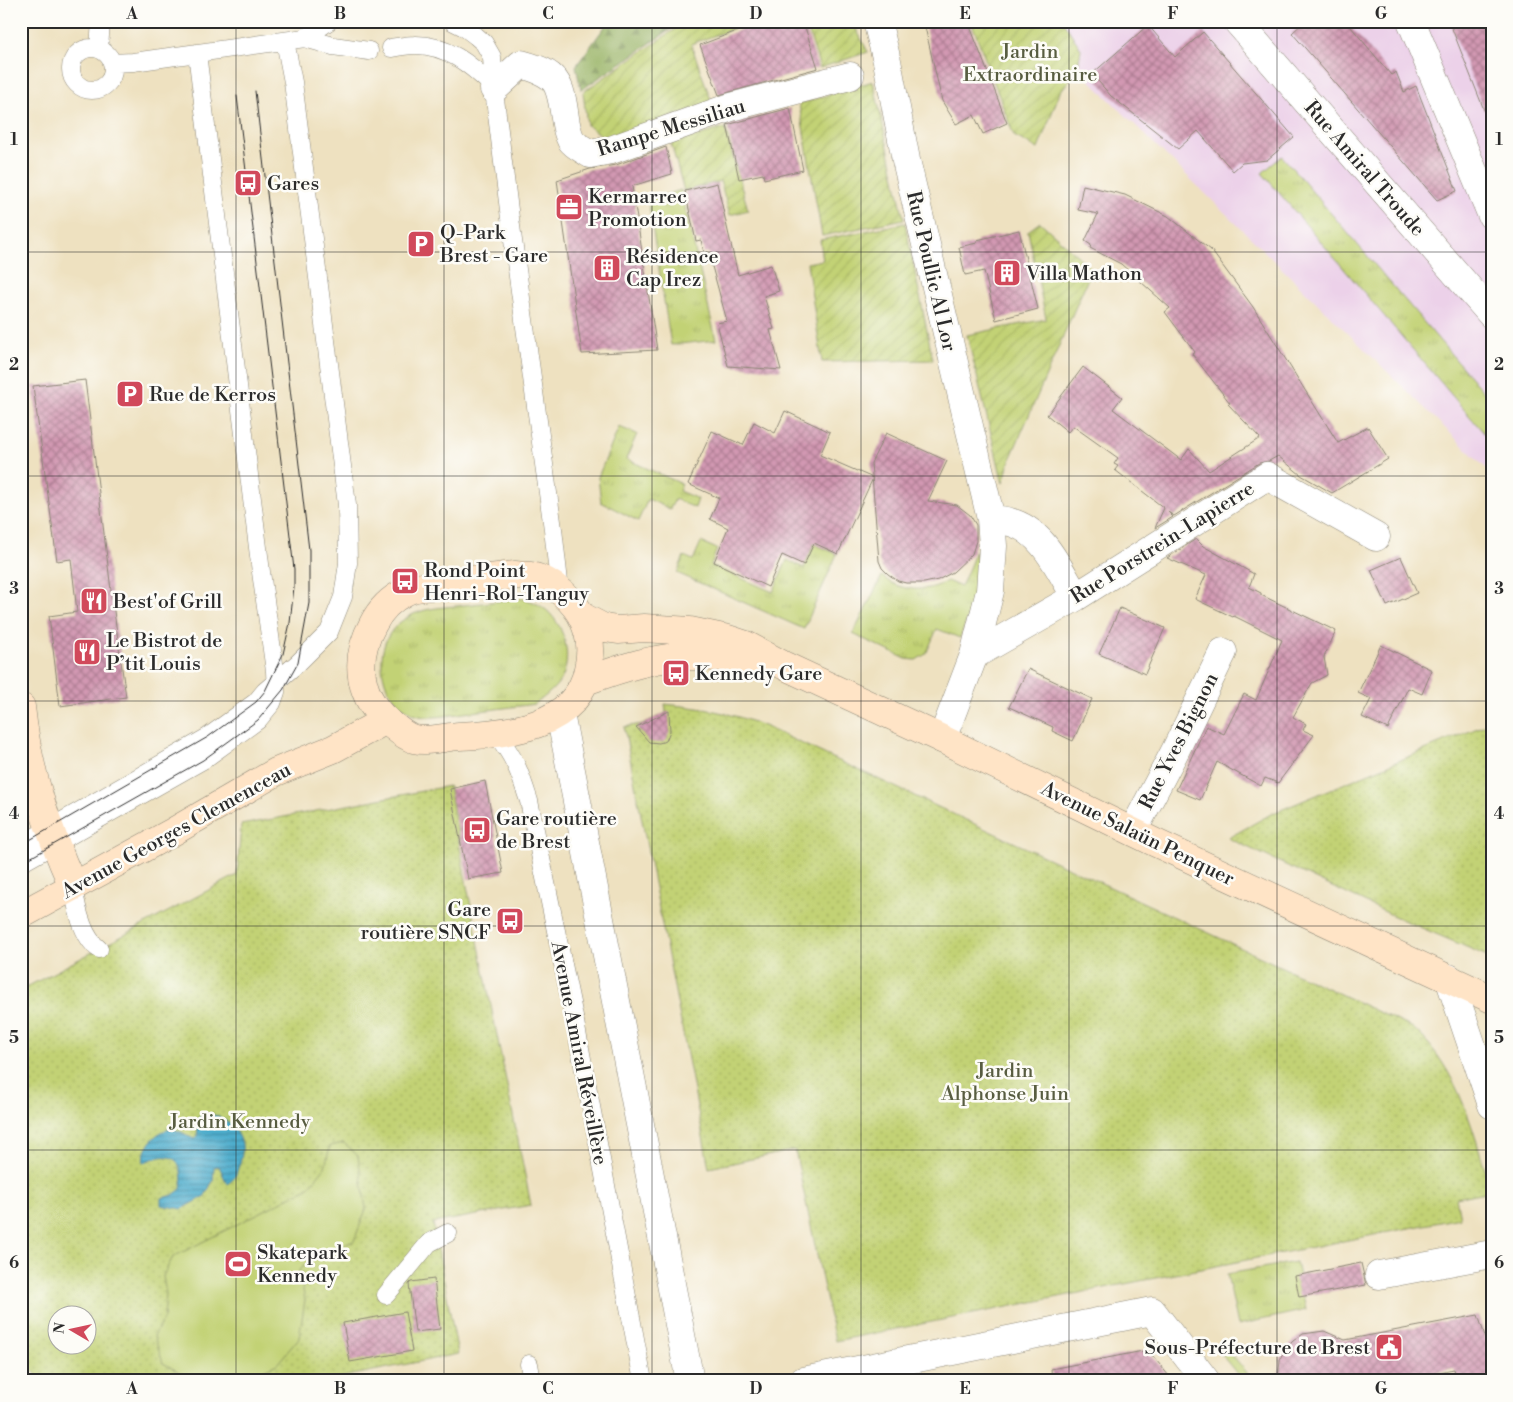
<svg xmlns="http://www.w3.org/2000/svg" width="1513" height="1402" font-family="'Libre Bodoni',serif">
	<defs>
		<pattern id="grass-tufts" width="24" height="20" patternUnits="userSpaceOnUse" patternTransform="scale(1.25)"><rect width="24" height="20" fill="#c2d274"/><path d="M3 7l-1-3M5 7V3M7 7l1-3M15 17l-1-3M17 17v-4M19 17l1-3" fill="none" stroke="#a7b465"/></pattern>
		<pattern id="forest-firs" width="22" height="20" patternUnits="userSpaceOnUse" patternTransform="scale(1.25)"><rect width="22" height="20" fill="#99b466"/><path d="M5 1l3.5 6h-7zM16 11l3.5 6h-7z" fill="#7d9354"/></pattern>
		<pattern id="park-dots" width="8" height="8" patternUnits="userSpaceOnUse" patternTransform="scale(1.25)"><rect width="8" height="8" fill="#c2d274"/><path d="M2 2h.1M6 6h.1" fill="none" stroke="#a7b465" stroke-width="1.8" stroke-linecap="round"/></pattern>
		<pattern id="garden-furrows" width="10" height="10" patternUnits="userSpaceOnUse" patternTransform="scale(1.25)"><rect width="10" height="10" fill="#c2d274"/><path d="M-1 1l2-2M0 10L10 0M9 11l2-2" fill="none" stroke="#a7b465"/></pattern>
		<pattern id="water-rules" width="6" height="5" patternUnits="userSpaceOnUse" patternTransform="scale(1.25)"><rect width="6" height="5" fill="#4eadcd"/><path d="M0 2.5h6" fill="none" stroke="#418da7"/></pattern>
		<pattern id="building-cross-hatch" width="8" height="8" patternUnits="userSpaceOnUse" patternTransform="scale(1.25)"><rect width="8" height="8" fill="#d298b2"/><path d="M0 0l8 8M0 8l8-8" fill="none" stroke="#ab7c91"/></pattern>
	</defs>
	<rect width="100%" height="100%" fill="#fdfcf7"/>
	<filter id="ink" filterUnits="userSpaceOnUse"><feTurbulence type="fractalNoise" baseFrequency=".02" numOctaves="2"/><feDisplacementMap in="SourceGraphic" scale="10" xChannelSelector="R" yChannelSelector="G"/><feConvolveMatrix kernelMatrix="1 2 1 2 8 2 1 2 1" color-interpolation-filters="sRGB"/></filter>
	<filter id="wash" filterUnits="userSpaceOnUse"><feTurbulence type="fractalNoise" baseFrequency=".0096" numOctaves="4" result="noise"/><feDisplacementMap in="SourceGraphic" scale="20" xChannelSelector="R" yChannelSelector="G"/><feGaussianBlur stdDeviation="1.12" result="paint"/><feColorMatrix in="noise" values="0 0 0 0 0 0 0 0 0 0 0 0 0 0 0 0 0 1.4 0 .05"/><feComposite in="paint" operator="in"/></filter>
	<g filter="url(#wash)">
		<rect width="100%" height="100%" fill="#eee1c0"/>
		<!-- built -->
		<path fill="#ecd1e9" d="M1063,21H1492V474L1078,69L1081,49Z"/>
		<!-- grass -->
		<path fill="url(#grass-tufts)" stroke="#767e50" d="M1282,156L1492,402V438L1490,440L1262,173Z
			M681,190L716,340L671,345L648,200Z
			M619,427L637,434L626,459L682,484L679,491L698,499L695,508L675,499L670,509L648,499L638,521L601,502L598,477Z
			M701,542L717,549L711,565L773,592L787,560L804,568L814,544L837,554L804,629L677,573L684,556L693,560Z
			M976,551C979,581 971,611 960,638L937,629L926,654L916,660L906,659L853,634L882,576C899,592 928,593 947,581L961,587Z
			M520,598C526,600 533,601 539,605C561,617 572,649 564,673C560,685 546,696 535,704C512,707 488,710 464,713C450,715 433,719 419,716C403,712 390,696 385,682C375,649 389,621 422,611C435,607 451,607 464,605C483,603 501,601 520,598Z
			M1296,1262L1306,1310L1238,1325L1227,1274Z
			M1224,1345L1254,1381H1243L1220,1353Z"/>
		<!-- forest -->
		<path fill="url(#forest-firs)" stroke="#627048" d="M609,21H683L581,90L576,66Z"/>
		<!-- park -->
		<path fill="url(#park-dots)" stroke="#767e50" fill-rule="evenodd" d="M665,704C702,708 730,712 764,726L1413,1028C1459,1068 1475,1135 1491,1191L1456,1198L1460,1218L835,1341L795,1150L709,1168L624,727L642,724L666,713Z
			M1492,722V958L1394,916L1228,838L1271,814Z
			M449,786L466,881L531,1205L433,1223L458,1354L323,1381H42L21,1357V990L237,875L241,825ZM58,1314H88V1344H58Z"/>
		<!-- garden -->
		<path fill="url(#garden-furrows)" stroke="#767e50" d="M687,21H739L741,26L691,44L712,103L607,139L587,125L583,92Z
			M838,21H852L868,52L820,68L809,33L839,23Z
			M971,21H1063L1081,49L1078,69L1060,92L1038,149L1014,136Z
			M873,81L904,219L822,236L799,104Z
			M725,128L748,210L730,215L720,181L684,191L671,143Z
			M1040,222L1092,269L1011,457L1003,483L967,335L1046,319L1028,231Z
			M905,223L933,360L822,362L807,263L823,260L820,240Z"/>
		<!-- pitch -->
		<path fill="#c2d274" stroke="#767e50" d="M344,1143L358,1156L366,1209L354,1241L315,1256L299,1270L305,1300L299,1338L277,1364L257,1373L212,1381L186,1376L163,1363L154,1336L164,1318L166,1294L163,1276L173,1257L308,1188L325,1167L330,1146Z"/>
		<!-- water -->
		<path fill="url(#water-rules)" stroke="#3c6c7c" d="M204,1114C221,1113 238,1127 242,1144C243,1152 241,1162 238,1168C236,1176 234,1180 227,1184L219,1166L214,1167L213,1181L204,1197L182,1209L161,1205V1198L173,1195L181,1189C185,1158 171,1149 143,1163C143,1147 158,1126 176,1130C182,1132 189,1136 194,1139L197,1136L199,1117Z"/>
		<g id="blocks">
			<!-- building -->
			<path fill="url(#building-cross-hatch)" d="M743,21H803L818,68L719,95L700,45L745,28Z
				M933,21H968L1007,123L983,134L974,115L956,124L942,101L925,27L934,25Z
				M1305,21H1346L1391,75L1396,72L1404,92L1416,86L1457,191L1437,200L1292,33Z
				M1449,21H1483L1492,43V125H1490Z
				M1148,25L1175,57L1203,32L1294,137L1267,160L1242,163L1233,171L1198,131L1178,149L1111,96L1092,74Z
				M790,108L803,170L764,179L763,174L739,179L727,125Z
				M666,147L672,174L632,186L657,350L582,354L557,180L590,169L616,165Z
				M717,183L738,275L771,265L779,291L764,296L774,329L770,330L781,370L728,366L717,323L727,321L708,252L704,253L701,240L696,241L685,191Z
				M1083,185L1125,195L1168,216L1211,250L1253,307L1338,443L1368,427L1388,459L1332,493L1301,475L1278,456L1269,461L1259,463L1174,516L1168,512L1173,517L1155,528L1164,508L1115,470L1118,466L1114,464L1118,458L1073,426L1068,432L1047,415L1083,367L1122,397L1113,409L1181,460L1189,449L1209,471L1260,438L1228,404L1230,403L1192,354L1195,352L1165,312L1170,308L1121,264L1090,248L1091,245L1085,241L1098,214L1078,210Z
				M1019,230L1038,309L996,320L984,271L965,275L959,247L977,243V240Z
				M85,380L111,590L126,697L60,706L49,616L77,612L71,559L57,561L33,386Z
				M785,411L830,432L820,455L873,478L838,554L814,543L804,565L782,555L768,587L714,562L728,528L710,519L719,498L688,484L712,431L743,445L754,422L775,433Z
				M886,433L947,461L928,501L957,505L970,515L976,525V541L972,554L953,572L938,580L924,583H906L898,581L888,574L882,568L879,561L871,463Z
				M1196,539L1203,546L1254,574L1249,587L1261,593V595L1336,631L1324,657L1327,675L1312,683L1293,717L1306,724L1303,730L1314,735L1278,783L1265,778L1261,786L1217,762L1200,800L1176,790L1206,726L1224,734L1244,694L1256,700L1282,640L1234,616L1233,617L1195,599L1206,575L1167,558Z
				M1401,557L1417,593L1387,606L1371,570Z
				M1120,608L1165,628L1145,674L1099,654Z
				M1381,645L1432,670L1422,694L1408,688L1388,729L1362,717L1371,699L1358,693Z
				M1028,669L1092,699L1073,741L1052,731L1053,727L1009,707Z
				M669,711L670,731L666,741L659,743L649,742L636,727Z
				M485,781L503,873L468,879L450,789Z
				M1361,1263L1366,1285L1299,1297L1295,1276Z
				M434,1279L440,1329L415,1332L409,1284L411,1282Z
				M405,1312L412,1351L350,1362L343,1323Z
				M1478,1315L1486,1339L1492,1338V1381H1458L1454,1369L1393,1381H1278L1280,1360L1285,1349L1293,1341L1303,1334L1324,1331L1345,1340Z
				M1148,1350L1173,1381H1052L1051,1369Z"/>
		</g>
	</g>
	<g filter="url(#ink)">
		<use href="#blocks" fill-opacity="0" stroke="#8c8676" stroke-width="1"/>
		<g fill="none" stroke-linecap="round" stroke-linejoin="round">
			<defs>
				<path id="lane" d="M452,21L464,27L476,36L484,43L492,57L494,91L511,226L553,529L560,591
					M305,38L329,21
					M391,48C398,47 407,45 414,45C446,44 471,65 493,86
					M71 69a21 21 0 1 1 42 0a21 21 0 1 1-42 0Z
					M99,49L101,21
					M112,63L133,62L305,38L333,46L369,51
					M495,733C515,757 520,773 529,801L575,1022L643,1381
					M21,845L208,737L256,702L265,691L298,663L329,632L343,597L348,563L347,505L293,82L285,41
					M21,863L203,760L258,720L272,703L276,692L275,671L261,572L197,53
					M73,886C76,906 82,937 99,949
					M386,1295L429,1243L448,1233
					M529,1364L532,1381"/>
				<path id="street" d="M877,21L887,61L906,160L991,519L993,546L990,591L974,655L942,739
					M1237,21L1492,315
					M1411,21L1492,216
					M494,89L521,64C558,74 560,82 565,118C566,125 568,134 571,140C575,146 585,150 590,154L611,150L731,107L850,76
					M991,519C997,520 1004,520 1010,522C1044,531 1059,570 1076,597
					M974,655L1076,597L1267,476L1376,537
					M560,714L690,1381
					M1133,831L1174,753L1223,652
					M1449,978L1492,1105
					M1379,1275L1492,1254
					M803,1381L1152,1311L1206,1381"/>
				<path id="secondary" d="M516,575C521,576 527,575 531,576C552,580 576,602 584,621C591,638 592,652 588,669C577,727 508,734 459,736C445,737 427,742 414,739C406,737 398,730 392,725C358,699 353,660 373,624C380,610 391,599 405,592C412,588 422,587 430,586C459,580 488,578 516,575Z
					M583,617L604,628L618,630L644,628L690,631L728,639L746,645L785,666L942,739L1156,843L1492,999
					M586,681C621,668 658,656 695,656C717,656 739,660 761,663
					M21,707C28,771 47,828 73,886
					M21,915L171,833L276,772L333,749L386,720"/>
			</defs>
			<!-- lane casing -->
			<use href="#lane" stroke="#8c8676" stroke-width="19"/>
			<!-- street casing -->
			<use href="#street" stroke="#8c8676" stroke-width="29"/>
			<!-- secondary casing -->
			<use href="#secondary" stroke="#8c8676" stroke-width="29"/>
			<!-- lane -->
			<use href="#lane" stroke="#fff" stroke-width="18"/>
			<!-- street -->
			<use href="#street" stroke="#fff" stroke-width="28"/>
			<!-- secondary -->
			<use href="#secondary" stroke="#ffe4c6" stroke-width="28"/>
			<!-- tram -->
			<path stroke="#2b2b2b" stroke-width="1" d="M21,845L208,737L256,702L265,691L283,654L290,623L294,587V569L237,96
				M21,863L203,760L258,720L283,690L298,663L309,603V550L255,91"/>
		</g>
	</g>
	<!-- grid -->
	<path fill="none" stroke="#2b2b2b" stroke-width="1" stroke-opacity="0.55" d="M236,21V1381M444,21V1381M652,21V1381M861,21V1381M1069,21V1381M1277,21V1381M21,252H1492M21,476H1492M21,701H1492M21,926H1492M21,1150H1492"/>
	<!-- icons -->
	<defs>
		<symbol id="bus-square" viewBox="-11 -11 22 22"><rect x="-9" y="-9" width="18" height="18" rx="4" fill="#d1495b" stroke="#fdfcf7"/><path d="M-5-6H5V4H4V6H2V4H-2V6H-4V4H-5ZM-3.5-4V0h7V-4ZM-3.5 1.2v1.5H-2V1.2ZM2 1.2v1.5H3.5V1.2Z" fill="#fff"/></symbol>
		<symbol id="office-square" viewBox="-11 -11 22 22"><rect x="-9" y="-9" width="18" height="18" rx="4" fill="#d1495b" stroke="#fdfcf7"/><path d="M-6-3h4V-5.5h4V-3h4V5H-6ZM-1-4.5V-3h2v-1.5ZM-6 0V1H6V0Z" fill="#fff"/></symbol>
		<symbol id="parking-square" viewBox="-11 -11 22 22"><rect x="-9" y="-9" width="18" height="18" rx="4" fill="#d1495b" stroke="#fdfcf7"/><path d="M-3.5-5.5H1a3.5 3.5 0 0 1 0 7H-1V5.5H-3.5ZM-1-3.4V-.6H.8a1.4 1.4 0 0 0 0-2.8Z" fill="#fff"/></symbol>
		<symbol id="building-square" viewBox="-11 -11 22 22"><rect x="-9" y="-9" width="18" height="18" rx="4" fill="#d1495b" stroke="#fdfcf7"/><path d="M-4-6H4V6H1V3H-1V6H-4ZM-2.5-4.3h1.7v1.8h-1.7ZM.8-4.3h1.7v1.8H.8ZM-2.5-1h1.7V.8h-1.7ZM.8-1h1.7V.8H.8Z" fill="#fff"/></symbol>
		<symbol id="restaurant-square" viewBox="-11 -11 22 22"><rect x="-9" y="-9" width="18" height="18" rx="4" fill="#d1495b" stroke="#fdfcf7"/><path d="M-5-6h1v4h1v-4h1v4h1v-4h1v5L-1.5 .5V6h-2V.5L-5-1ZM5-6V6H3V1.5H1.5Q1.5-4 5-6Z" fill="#fff"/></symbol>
		<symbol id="stadium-square" viewBox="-11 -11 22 22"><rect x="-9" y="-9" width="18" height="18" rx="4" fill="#d1495b" stroke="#fdfcf7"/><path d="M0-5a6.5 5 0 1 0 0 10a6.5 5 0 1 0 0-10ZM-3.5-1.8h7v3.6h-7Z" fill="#fff"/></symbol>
		<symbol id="civic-square" viewBox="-11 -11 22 22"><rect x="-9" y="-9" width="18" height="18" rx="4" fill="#d1495b" stroke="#fdfcf7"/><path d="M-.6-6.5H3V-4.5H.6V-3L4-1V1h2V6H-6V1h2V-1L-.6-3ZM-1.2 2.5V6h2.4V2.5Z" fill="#fff"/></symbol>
	</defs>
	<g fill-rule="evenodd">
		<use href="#bus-square" x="232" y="167" width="32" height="32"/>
		<use href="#office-square" x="553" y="191" width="32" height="32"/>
		<use href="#parking-square" x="405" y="228" width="32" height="32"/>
		<use href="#building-square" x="591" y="252" width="32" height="32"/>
		<use href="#building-square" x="991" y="257" width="32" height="32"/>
		<use href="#parking-square" x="114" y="378" width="32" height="32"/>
		<use href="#bus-square" x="389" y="565" width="32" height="32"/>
		<use href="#restaurant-square" x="78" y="585" width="32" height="32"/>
		<use href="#restaurant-square" x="71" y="636" width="32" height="32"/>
		<use href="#bus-square" x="660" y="657" width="32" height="32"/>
		<use href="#bus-square" x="461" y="814" width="32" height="32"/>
		<use href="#bus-square" x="494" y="905" width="32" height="32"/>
		<use href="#stadium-square" x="222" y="1248" width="32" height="32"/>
		<use href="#civic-square" x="1373" y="1331" width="32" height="32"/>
	</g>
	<g text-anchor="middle" stroke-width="5" stroke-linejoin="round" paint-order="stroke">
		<!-- park labels -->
		<g font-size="20" fill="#585d41" stroke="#fdfcf7">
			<text x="1030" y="58">Jardin<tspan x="1030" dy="23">Extraordinaire</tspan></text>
			<text x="1005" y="1077">Jardin<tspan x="1005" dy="23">Alphonse Juin</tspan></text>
			<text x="240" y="1128">Jardin Kennedy</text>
		</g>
		<!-- street labels -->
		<g font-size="20" fill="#2b2b2b" stroke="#fdfcf7">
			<text transform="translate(671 127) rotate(-17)" y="7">Rampe Messiliau</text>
			<text transform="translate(1365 168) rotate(49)" y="7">Rue Amiral Troude</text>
			<text transform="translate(932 271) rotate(77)" y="7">Rue Poullic Al Lor</text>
			<text transform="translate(1162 542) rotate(-32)" y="7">Rue Porstrein-Lapierre</text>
			<text transform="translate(1178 741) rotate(-63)" y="7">Rue Yves Bignon</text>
			<text transform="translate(176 830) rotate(-29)" y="7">Avenue Georges Clemenceau</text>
			<text transform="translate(1138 833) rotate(26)" y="7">Avenue Salaün Penquer</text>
			<text transform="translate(580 1053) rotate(79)" y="7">Avenue Amiral Réveillère</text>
		</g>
		<!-- poi labels -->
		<g font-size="20" fill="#2b2b2b" stroke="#fdfcf7" text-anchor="start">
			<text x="267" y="190">Gares</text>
			<text x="588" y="203">Kermarrec<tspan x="588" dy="23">Promotion</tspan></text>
			<text x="440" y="239">Q-Park<tspan x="440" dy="23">Brest - Gare</tspan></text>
			<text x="626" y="263">Résidence<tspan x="626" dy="23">Cap Irez</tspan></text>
			<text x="1026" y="280">Villa Mathon</text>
			<text x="149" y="401">Rue de Kerros</text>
			<text x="424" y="577">Rond Point<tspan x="424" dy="23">Henri-Rol-Tanguy</tspan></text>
			<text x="113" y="608">Best'of Grill</text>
			<text x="106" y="647">Le Bistrot de<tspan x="106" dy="23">P’tit Louis</tspan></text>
			<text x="695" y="680">Kennedy Gare</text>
			<text x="496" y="825">Gare routière<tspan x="496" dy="23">de Brest</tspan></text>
			<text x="491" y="916" text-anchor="end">Gare<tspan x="491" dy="23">routière SNCF</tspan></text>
			<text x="257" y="1259">Skatepark<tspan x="257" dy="23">Kennedy</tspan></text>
			<text x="1370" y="1354" text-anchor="end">Sous-Préfecture de Brest</text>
		</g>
	</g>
	<!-- margin -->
	<rect width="1513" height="1402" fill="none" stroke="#fdfcf7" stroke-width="55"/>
	<!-- north arrow -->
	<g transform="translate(72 1330) rotate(279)"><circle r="24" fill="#fdfcf7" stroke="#a9a8a5"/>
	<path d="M0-4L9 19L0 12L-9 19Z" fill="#d1495b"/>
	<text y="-8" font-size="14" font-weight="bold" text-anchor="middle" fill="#2b2b2b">N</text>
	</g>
	<rect x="28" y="28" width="1458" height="1346" fill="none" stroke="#2b2b2b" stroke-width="2"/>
	<g font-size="16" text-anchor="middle" font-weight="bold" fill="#2b2b2b">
		<text x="132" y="19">A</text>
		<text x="340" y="19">B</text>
		<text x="548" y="19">C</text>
		<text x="756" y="19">D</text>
		<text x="965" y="19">E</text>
		<text x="1173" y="19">F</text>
		<text x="1381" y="19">G</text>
		<text x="14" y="145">1</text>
		<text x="1499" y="145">1</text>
		<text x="14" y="370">2</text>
		<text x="1499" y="370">2</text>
		<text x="14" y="594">3</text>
		<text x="1499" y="594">3</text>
		<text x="14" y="819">4</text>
		<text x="1499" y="819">4</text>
		<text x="14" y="1043">5</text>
		<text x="1499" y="1043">5</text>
		<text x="14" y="1268">6</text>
		<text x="1499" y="1268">6</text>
		<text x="132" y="1394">A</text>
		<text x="340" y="1394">B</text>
		<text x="548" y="1394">C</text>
		<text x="756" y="1394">D</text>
		<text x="965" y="1394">E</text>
		<text x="1173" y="1394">F</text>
		<text x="1381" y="1394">G</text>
	</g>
</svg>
